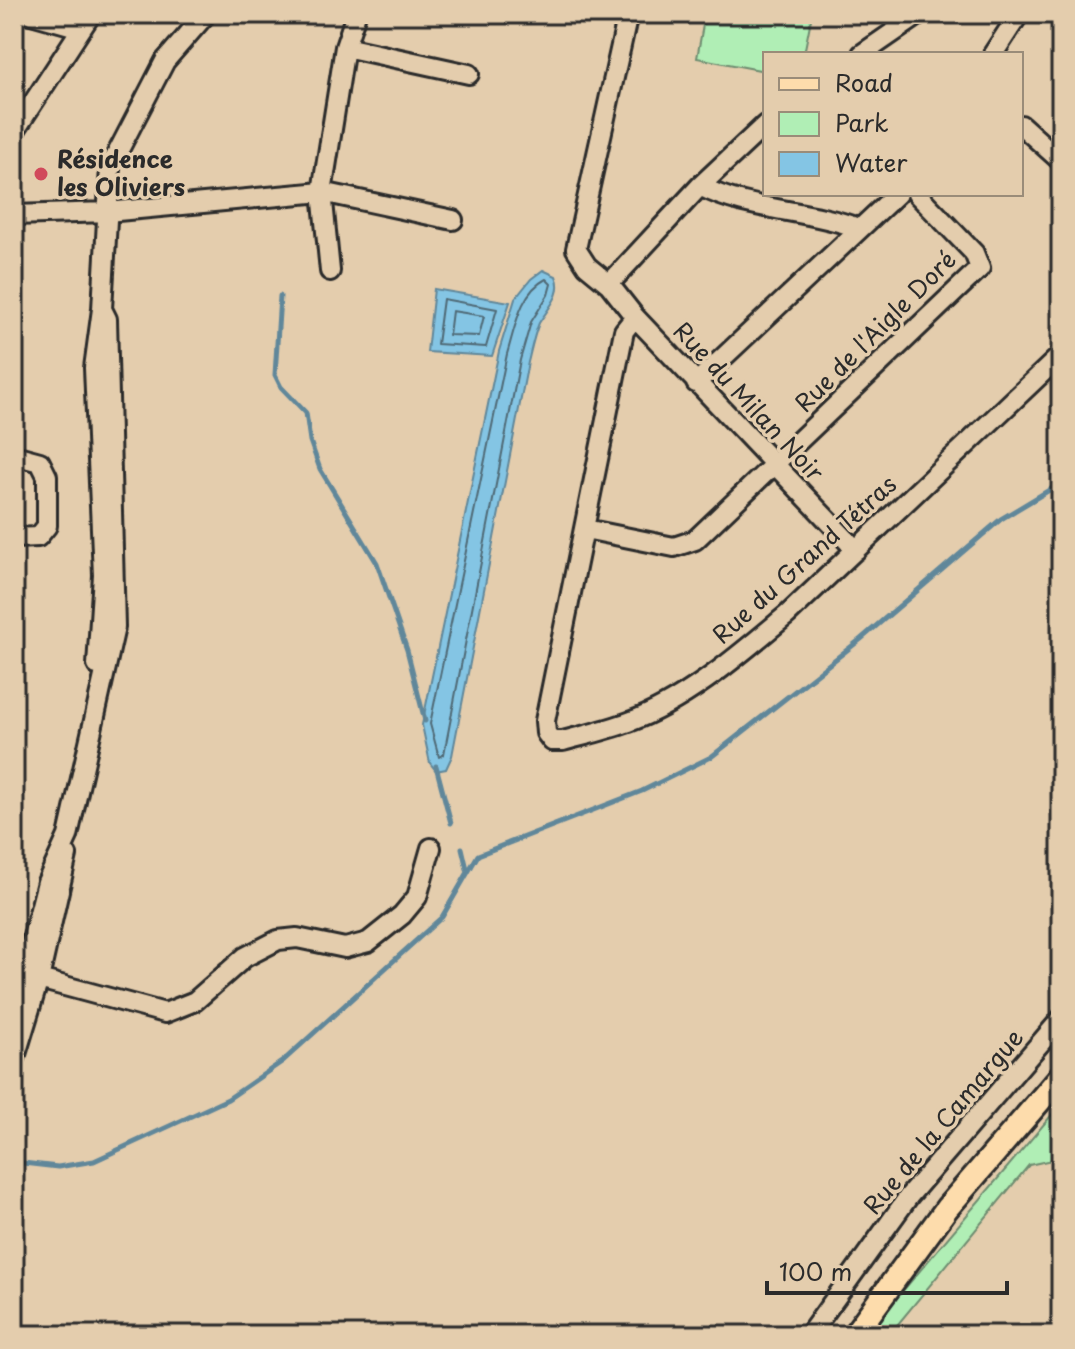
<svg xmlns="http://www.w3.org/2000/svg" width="1075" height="1349" font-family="'Playpen Sans',sans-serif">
	<rect width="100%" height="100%" fill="#e4cdad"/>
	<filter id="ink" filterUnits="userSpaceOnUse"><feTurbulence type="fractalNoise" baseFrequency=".0125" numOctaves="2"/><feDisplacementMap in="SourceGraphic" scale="16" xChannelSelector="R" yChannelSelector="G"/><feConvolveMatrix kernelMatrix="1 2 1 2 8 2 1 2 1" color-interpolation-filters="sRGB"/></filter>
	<g filter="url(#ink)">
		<!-- green -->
		<path fill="#b0eeb5" stroke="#6e8c70" stroke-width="2" d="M705,14H812L804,54H765V71L697,58Z
			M1061,1104V1158L1029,1165L889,1335H869L890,1306Z"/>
		<!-- water -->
		<path fill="#84c5e4" stroke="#60879a" stroke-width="2" d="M543,270L556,276C564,294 548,308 539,323C534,335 531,350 528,362L452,756L446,769L436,771L430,763L422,725L499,351L515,299L531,279Z
			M434,289L510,302L492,356L427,352Z"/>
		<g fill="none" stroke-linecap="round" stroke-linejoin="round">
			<!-- shore -->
			<path stroke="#4f6975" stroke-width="2" d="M546,279L551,284L548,295L531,322L520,360L444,754L439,757L430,724L507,354C515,328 520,292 546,279Z
				M443,299L497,309L486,347L437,344Z
				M452,311L484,316L479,336L449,335Z"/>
			<!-- stream -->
			<path stroke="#60879a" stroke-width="5" d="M280,296L275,375L281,387L306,413L310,441L320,469L377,563L407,650L425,721
				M436,766L451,823
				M462,848L467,869
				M14,1162L58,1167L94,1161L228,1099L283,1061L442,917L478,855L642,791L711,757L861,639L1001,519L1061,483"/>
			<defs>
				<path id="minor" d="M31,14L81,28
					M628,14L576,249L587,266L609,284L635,317L856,550
					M345,47L469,74
					M862,54L920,14
					M993,54L1019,14
					M1021,125L1061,161
					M14,132L91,14
					M700,186C747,211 807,209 858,228
					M14,215L107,212L322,192L453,220
					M330,271L322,192L345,47L356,14
					M609,284L700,186L765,125
					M635,317L624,331L545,721L546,733L552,741H563C585,735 607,730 629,722C687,701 740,654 788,614L1061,355
					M696,383L897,194
					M14,455L40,462L47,476V526L38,537L14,538
					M585,529L674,547L695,540L980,268L974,253L917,194
					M97,665L103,575L94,368L102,309L110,167L165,61L206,14
					M24,975L165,1013L195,1001L245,957L278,940L297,938L345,948L368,942L402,915L417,897L431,848
					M14,1011L47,882L68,836L115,627L107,319L102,309
					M14,1061L39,979L67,855
					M809,1335L909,1196L1061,1019"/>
				<path id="major" d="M854,1335L947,1208L1061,1076"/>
			</defs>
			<!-- minor casing -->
			<use href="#minor" stroke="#2b2b2b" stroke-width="24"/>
			<!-- major casing -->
			<use href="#major" stroke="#2b2b2b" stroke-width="28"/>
			<!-- minor -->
			<use href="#minor" stroke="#e4cdad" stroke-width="18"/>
			<!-- major -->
			<use href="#major" stroke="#fddcac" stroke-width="22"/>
		</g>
	</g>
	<!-- markers -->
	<circle fill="#d1495b" stroke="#e4cdad" stroke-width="3" cx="41" cy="174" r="8"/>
	<g text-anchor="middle" stroke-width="7" stroke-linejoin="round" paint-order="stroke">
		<!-- poi labels -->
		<g font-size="24" font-weight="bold" fill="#2b2b2b" stroke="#e4cdad" text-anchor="start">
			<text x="57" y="168">Résidence<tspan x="57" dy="28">les Oliviers</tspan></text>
		</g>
		<!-- street labels -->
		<g font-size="24" fill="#2b2b2b" stroke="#e4cdad">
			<text transform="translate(876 332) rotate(-45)" y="8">Rue de l'Aigle Doré</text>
			<text transform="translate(748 402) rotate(47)" y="8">Rue du Milan Noir</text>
			<text transform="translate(805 560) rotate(-42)" y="8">Rue du Grand Tétras</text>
			<text transform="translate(944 1122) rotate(-50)" y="8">Rue de la Camargue</text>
		</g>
	</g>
	<!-- margin -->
	<rect width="1075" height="1349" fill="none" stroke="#e4cdad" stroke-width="48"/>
	<rect x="24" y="24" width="1027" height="1301" fill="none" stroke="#2b2b2b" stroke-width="3" filter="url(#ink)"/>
	<!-- legend -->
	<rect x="763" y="52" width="260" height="144" fill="#e4cdad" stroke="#9a8c79" stroke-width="2"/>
	<rect x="779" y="78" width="40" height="12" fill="#fddcac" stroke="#9a8c79" stroke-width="2"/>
	<text x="835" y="92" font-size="24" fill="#2b2b2b">Road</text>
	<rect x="779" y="112" width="40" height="24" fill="#b0eeb5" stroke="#9a8c79" stroke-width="2"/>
	<text x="835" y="132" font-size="24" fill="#2b2b2b">Park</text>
	<rect x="779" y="152" width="40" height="24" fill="#84c5e4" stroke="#9a8c79" stroke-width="2"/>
	<text x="835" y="172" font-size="24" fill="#2b2b2b">Water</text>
	<!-- scale -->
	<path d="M767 1281v12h240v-12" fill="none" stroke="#2b2b2b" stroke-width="4"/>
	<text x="779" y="1281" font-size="24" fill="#2b2b2b" stroke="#e4cdad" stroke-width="6" paint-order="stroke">100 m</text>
</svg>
